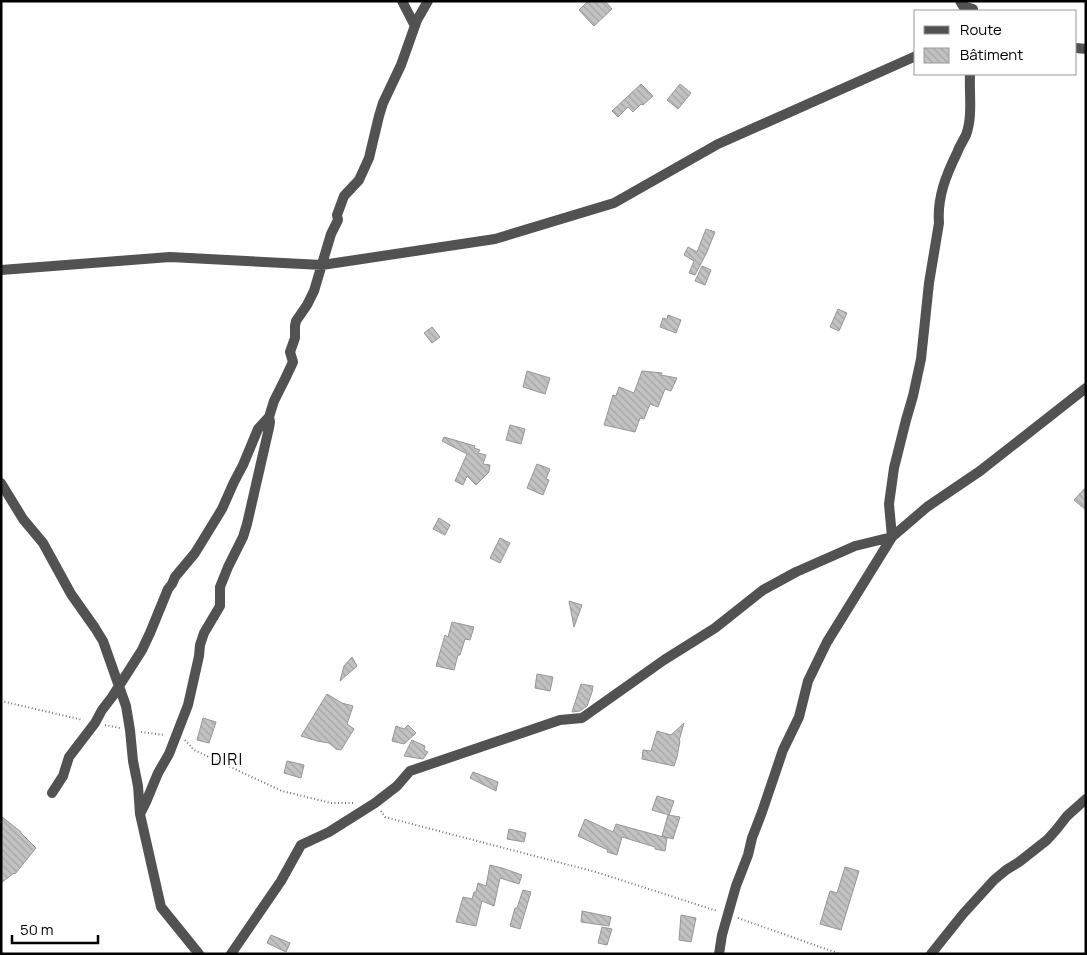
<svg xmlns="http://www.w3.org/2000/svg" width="1087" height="955" font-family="Manrope,sans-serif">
	<defs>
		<pattern id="building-back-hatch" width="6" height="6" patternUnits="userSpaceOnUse" patternTransform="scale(1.25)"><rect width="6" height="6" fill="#c2c2c2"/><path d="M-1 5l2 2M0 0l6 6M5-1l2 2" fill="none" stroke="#a5a5a5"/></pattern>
	</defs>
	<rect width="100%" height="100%" fill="#fff"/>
	<!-- building -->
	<path fill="url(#building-back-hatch)" stroke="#969696" d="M588,1H605L612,9L594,26L579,10Z
		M641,84L653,96L643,105L641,104L633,112L628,107L618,117L612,111Z
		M680,84L691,93L678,109L667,100Z
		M706,229L715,232L707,252L695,275L689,273L694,261L684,255L688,247L697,252Z
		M702,266L711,270L705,285L695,281Z
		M838,309L847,313L839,331L830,327Z
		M668,315L681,320L676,333L660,327L663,318L667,319Z
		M432,327L440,337L432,343L424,333Z
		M527,371L550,378L545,394L523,387Z
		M642,371L662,373L661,375L677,378L671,391L665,389L658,407L650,404L644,419L640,418L635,432L604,425L613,395L616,396L619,387L634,393Z
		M510,425L525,429L521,444L506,440Z
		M444,437L475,446L474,448L480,450L478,453L486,455L483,464L490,465L489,472L476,485L467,476L463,485L455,481L467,454L442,441Z
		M537,464L550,469L546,479L549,480L543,495L527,488Z
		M1086,487V510L1074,500Z
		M439,518L450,525L445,535L433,529Z
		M500,538L510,543L500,563L490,558Z
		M569,601L582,605L574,627Z
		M452,622L474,627L470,640L465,639L460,655H458L454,670L436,666L445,635L448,637Z
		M352,657L357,666L340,681L344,666Z
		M537,674L553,677L550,691L535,688Z
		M581,684L593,686L592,692L587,706L580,711L572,712Z
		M327,694L342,703L353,706L347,724L354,729L341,750L336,749L329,743L317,741L301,736Z
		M203,718L216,722L209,743L197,740Z
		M684,723L679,741H680L677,757L674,766L642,759L643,750L651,751L657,731L671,735Z
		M408,725L416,733L404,744L392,741L396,726L404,729Z
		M412,740L425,746L424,750L428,752L423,759L404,756Z
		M287,761L304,765L301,778L284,773Z
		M473,772L498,782L496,791L470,778Z
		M657,796L674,801L669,815L652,810Z
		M668,815L680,817L673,839L662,836Z
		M1,816L21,832V833L36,848L15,874L14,873L1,883Z
		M585,819L613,832L616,824L667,838L665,851L655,849V847L622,837L617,855L607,852L608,850L578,836Z
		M509,829L526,833L524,842L507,839Z
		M490,865L502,868L522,875L519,884L500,878L494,906L482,901L476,926L456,922L463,897L472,899L474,892H476L478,883L486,886Z
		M845,867L859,871L841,930L820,924L830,891L837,893Z
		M523,890L531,892L520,929L510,926L515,908H517Z
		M582,911L611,917L609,926L581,922Z
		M681,915L696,918L691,942L679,940Z
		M602,927L612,929L607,945L598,943Z
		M271,935L290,943L286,952L267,943Z"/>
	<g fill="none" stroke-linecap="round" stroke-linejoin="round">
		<!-- path -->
		<path stroke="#747474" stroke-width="2" stroke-dasharray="1 2.5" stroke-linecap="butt" d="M1,701L83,720
			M105,725L120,728
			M141,732L164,735
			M185,740L194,750L282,791L331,803H355
			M381,811L385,817L596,872L717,911
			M738,918L840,954"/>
		<!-- minor -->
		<path stroke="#525252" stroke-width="10" d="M402,1L415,26
			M960,1L963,6L973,9
			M1076,48L1086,49
			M1,270L170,257L322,265L495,239L614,203L718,144L916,56
			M1,483L23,519L43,543L71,594L95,628L103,641L126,706L130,730L133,761L138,786L140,814
			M52,793L63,776L69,757L95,723L102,710L112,697L142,650L150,633L168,589L172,584L175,577L195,553L211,527L222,509L234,482L243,465L258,429L269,417L274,401L285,379L293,362L290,352L295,338V326L296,321L307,305L314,291L331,234L338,220L337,215L344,196L359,180L369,158L379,116L383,103L401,65L417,20L428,1
			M199,954L161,907L140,814L146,802L158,773L169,754L188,705L199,656L200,645L204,633L220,606V587L228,567L243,537L247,524L269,428L270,422L269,417
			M231,954L281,881L301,845L329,832L375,803L397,786L410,771L560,720L582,718L664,660L715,628L763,590L796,572L855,546L892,537L927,507L980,471L1086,388
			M719,954L722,935L736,886L748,855L752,838L762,812L783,750L799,717L808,681L827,642L892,537L889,504L894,468L906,420L913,396L921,359L929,283L939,223C937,198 946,175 957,153C959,147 963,141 966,135C973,116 969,94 970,74
			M931,954L963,914L994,880L1006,870L1019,862L1047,840L1056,830L1067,816L1086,799"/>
	</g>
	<g text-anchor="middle" stroke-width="4" stroke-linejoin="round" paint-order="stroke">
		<!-- quarter labels -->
		<g font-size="16" letter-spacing="1" fill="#000" stroke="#fff">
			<text x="227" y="765">DIRI</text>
		</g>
	</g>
	<!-- border -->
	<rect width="1087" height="955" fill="none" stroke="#000000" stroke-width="5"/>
	<!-- legend -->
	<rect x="914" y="10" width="162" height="65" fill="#ffffff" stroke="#999999"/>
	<rect x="924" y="26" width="25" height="8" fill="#525252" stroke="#999999"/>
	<text x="960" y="35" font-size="15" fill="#000000">Route</text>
	<rect x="924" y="48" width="25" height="15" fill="url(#building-back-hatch)" stroke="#999999"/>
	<text x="960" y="60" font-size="15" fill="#000000">Bâtiment</text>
	<!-- scale -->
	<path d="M12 935v8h86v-8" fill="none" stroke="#000000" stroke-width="2.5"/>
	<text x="20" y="935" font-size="15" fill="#000000" stroke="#ffffff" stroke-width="4" paint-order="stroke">50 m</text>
</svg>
